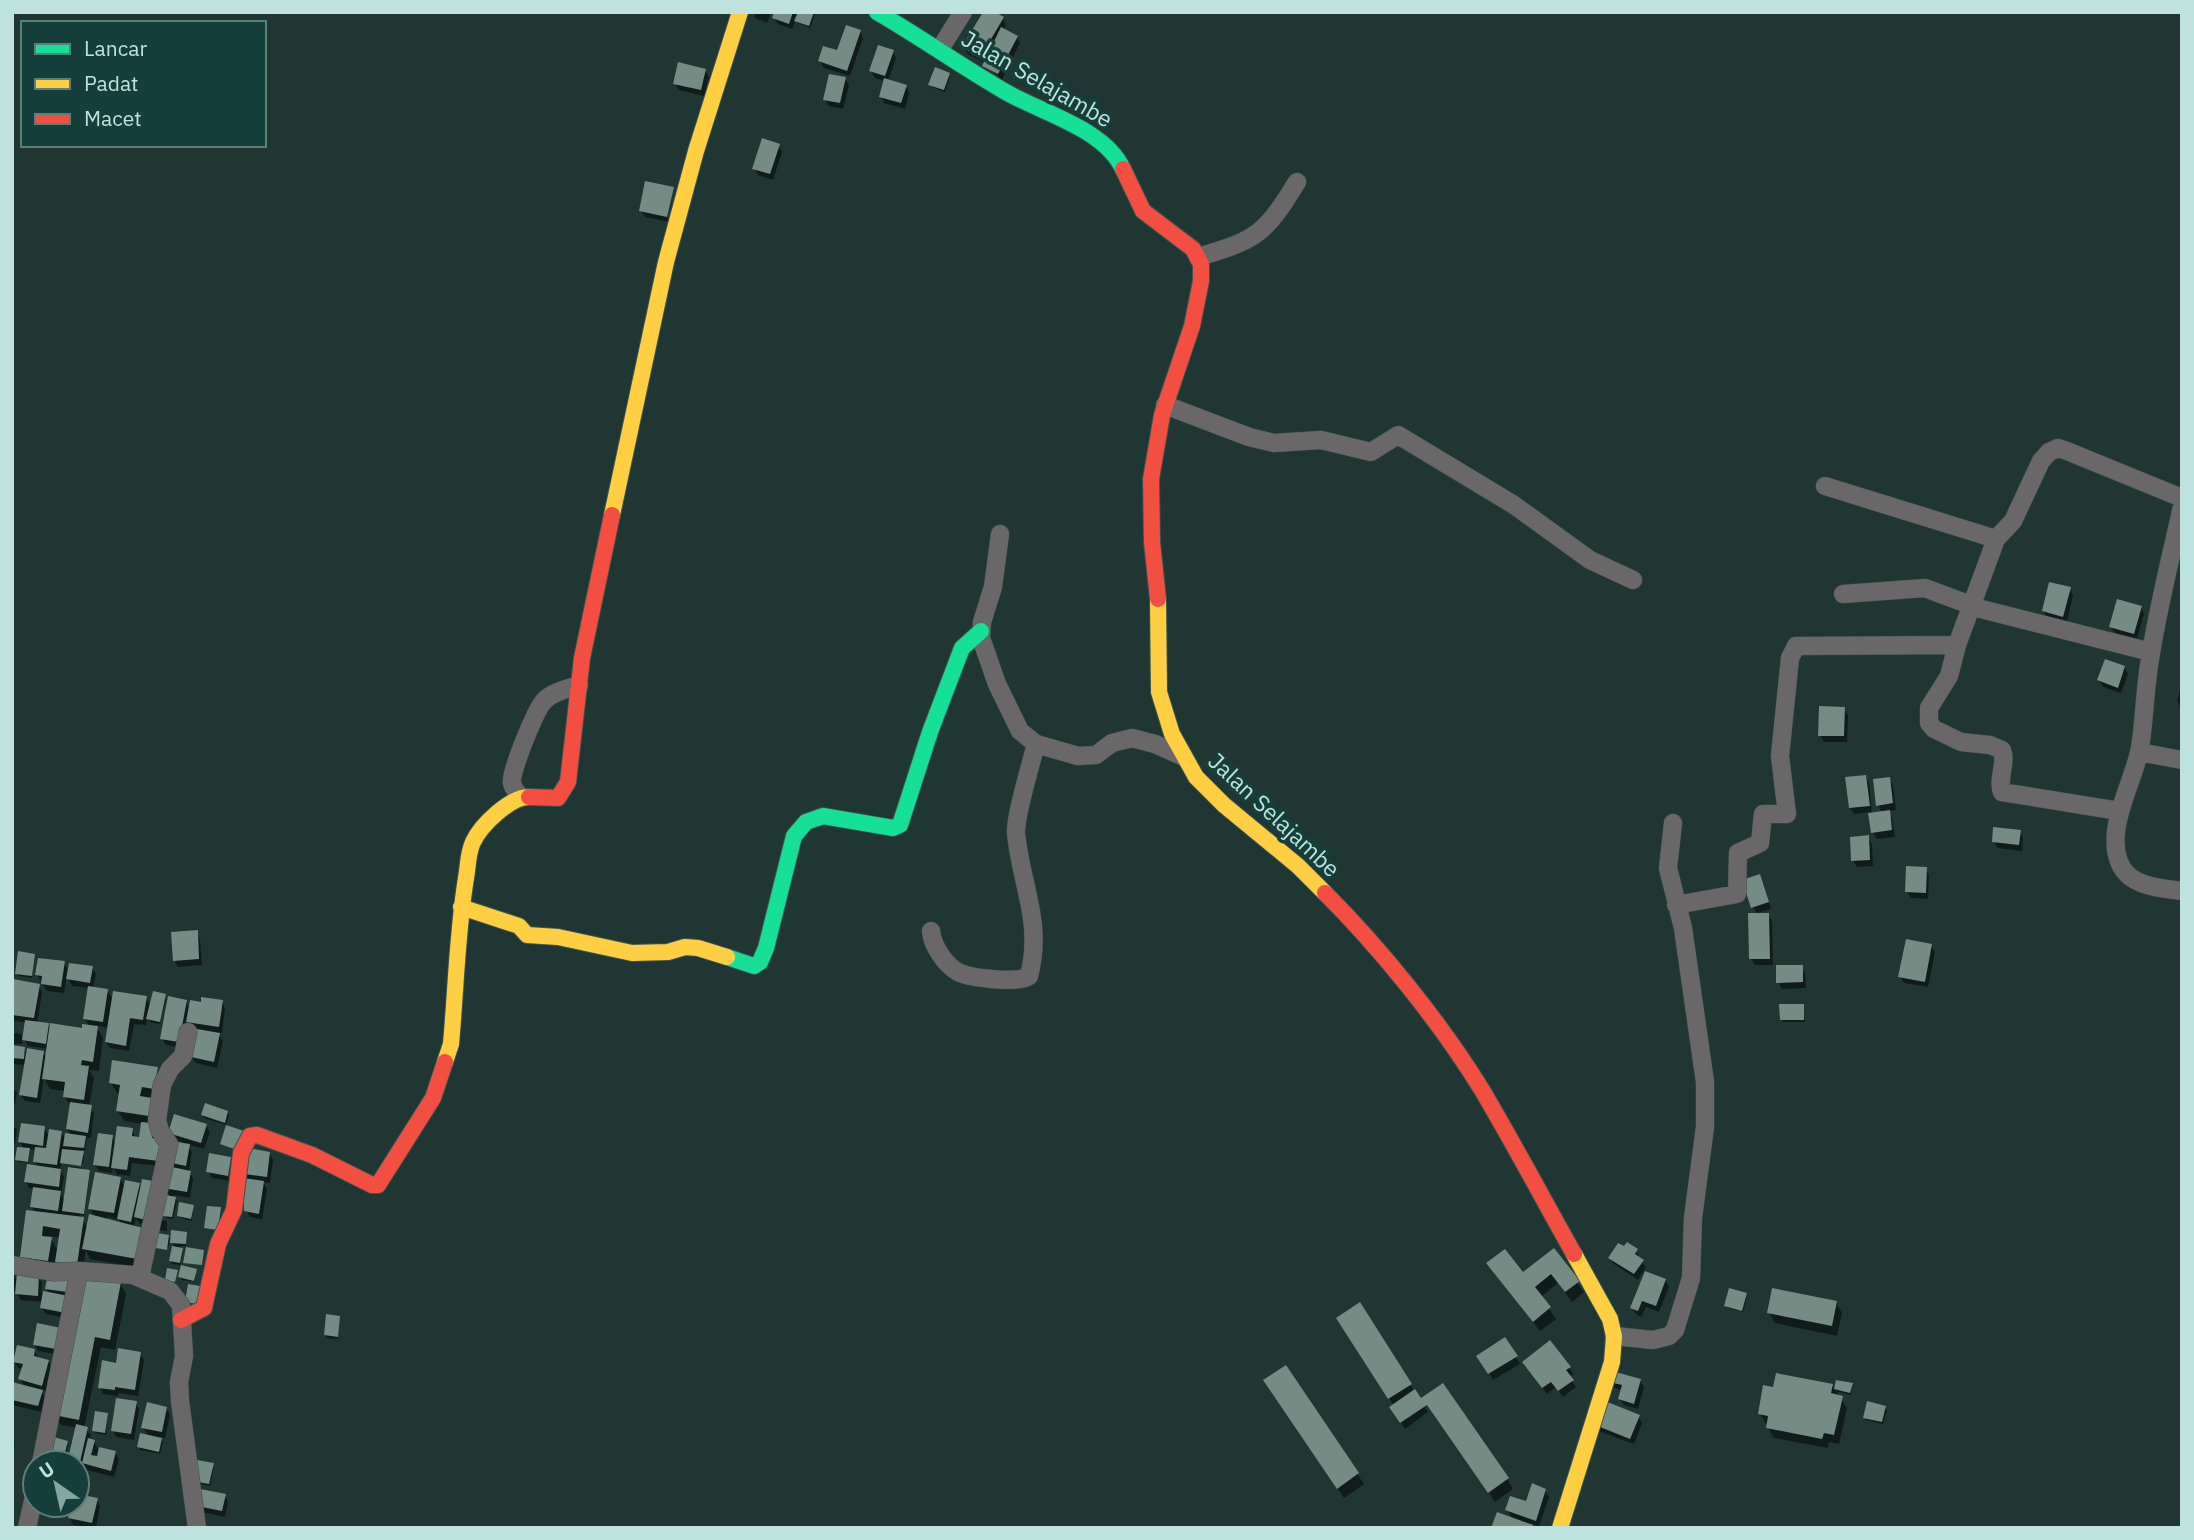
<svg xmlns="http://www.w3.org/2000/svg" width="2194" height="1540" font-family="'IBM Plex Sans',sans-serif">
	<rect width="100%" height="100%" fill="#1f3633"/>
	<!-- shadow -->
	<path fill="#0007" fill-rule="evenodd" d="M755,12H771L767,23L755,18Z
		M776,12H816L810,28L798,23L796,20L792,29L778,24L774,18Z
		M1003,19L1006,25L1003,30L1017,37L1020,43L1002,80L985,63L968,54L964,47Z
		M860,31L863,38L850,76L824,68L820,61L838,52Z
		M892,51L896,58L888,81L906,86L909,93L905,109L884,103L881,96L885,81L875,78L871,71Z
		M705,70L709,77L704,96L679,90L675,84Z
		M949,74L950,77L945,92L932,87L930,84Z
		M845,79L849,85L843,109L829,106L825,99Z
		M778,145L782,152L773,180L758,175L754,168Z
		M647,183L670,222L645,217L641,211Z
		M2070,589L2073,596L2067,622L2047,618L2043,611Z
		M2141,607L2144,614L2137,639L2115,633L2111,627Z
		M2124,667L2128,674L2121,693L2103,687L2099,680Z
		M2182,681V709L2177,702Z
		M1844,709L1848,715L1847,742H1824L1820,735Z
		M1865,777L1869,783L1872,814L1882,813L1878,805L1889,779L1893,785L1896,810L1888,811L1892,818L1895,837L1877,839L1873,833L1870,812L1854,814L1850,808Z
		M2020,831L2023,838L2022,851L1998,848L1994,842Z
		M1868,837L1872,844L1873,866L1857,867L1853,861Z
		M1926,869L1929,875L1928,899L1911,898L1907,892Z
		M1763,883L1771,909L1757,913L1753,907Z
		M1768,914L1772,921L1773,965H1755L1751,959Z
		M197,932L200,939L202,965L178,967L175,961Z
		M1931,946L1935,952L1928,987L1904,983L1900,976Z
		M34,955L32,978L19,976L17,973Z
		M64,963L69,972L92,968L96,974L93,988L107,990L113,1000L146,998L151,1007L165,996L166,999L160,1024L150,1022L147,1017L146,1025L134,1024L129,1051L110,1048L106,1042L109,1028L96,1026L103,1038L99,1071L89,1070L94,1078L89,1107L94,1113L91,1138H87L85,1150H81L84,1156L83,1164L61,1162V1165L82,1168V1171L89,1172L90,1174L84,1216L80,1215L88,1229L95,1218L90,1208L119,1178L113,1167L112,1173L99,1171L95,1165L112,1137L116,1144L132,1130L136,1138L141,1139L143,1124L124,1121L118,1111L120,1094L117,1093L111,1083L157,1068L163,1079L160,1099L149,1097L156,1110L161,1166L132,1163L130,1176L118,1174L125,1188L139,1184L141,1190L170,1197L165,1188L169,1162L183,1142L174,1139L170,1133L206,1126L210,1132L204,1149L187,1144L192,1152L189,1171L193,1179L190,1198L173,1195L177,1201L173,1219L166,1218L165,1208L153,1226L139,1223L136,1218L134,1227L143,1269L90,1259L86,1250L82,1275L63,1272L56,1259L54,1271L27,1267L21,1257L35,1213L32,1207L34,1189L29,1188L26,1182L28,1163L19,1162L17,1159L24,1149L20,1142L44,1128L50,1137L61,1132L66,1140L71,1135L67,1129L71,1107L65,1097V1091L50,1089L44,1078L40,1103L25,1101L21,1095L26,1065L12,1064V1047L24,1048L27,1054L43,1053L47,1059L48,1049L28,1046L23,1037L22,1044H12V1033L21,1034L24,1039L27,1023L12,1020V994L14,981L38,985L42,992L37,1024L48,1025L51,1031L83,1030L90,1027L85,1019L90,988L72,986L67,976L64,993L47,991L37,975ZM28,1149L36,1150L35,1162L38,1167L28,1166L30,1152ZM61,1165L70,1166L65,1201L61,1195L64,1177L60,1171ZM107,1217L119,1220L122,1224L107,1220ZM49,1236L61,1238L59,1252Z
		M1802,966L1805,973L1806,988L1782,989L1778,982Z
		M186,1001L190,1009L222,1002L225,1008L222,1033H218L223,1041L217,1068L196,1063L192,1057L199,1030L192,1029L187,1021L182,1048L166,1045L162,1038Z
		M1803,1006L1805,1022H1783L1781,1019Z
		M12,1089L17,1092L15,1104H12Z
		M227,1112L229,1115L226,1125L204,1118L202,1115Z
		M12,1126L17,1129L15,1145H12Z
		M269,1153L273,1160L270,1183L263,1182L267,1189L262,1219L250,1217L246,1210V1173Z
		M211,1155L231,1181L212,1178L208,1171Z
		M193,1207L192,1221L180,1218L179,1216Z
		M158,1220L167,1221V1231L159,1230Z
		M186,1233V1246H180L183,1252L180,1265L172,1264L171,1261L174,1246L170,1239L168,1248L152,1245L168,1236L172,1243Z
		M1636,1250L1639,1259L1646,1267L1638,1280L1614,1264L1610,1258Z
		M1553,1251L1584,1292L1572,1302L1558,1283L1541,1297L1556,1319L1540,1331L1489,1264L1522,1274Z
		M196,1270L195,1282L182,1280L180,1277Z
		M12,1272L18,1282L38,1276L42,1283L41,1292L50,1294L47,1289L68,1279L69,1319L46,1314L42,1308L43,1302L21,1300L15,1290L12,1297Z
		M1665,1280L1669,1287L1659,1312L1646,1307L1641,1317L1636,1314L1632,1308Z
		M120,1283L126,1294L115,1350L101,1347L84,1428L91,1435L90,1441L94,1442L100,1452L115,1453L119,1459L114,1477L87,1470L84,1464L83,1468L77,1466V1463H72L70,1459L77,1428L61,1425L55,1415L67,1356L38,1351L34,1344L65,1330Z
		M1746,1294L1747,1297L1743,1312L1728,1308L1726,1306Z
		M1836,1303L1842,1313L1837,1336L1775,1323L1769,1313Z
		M1359,1305L1428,1412L1405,1429L1395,1414L1394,1406L1344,1328Z
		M339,1318L338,1339L327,1338L325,1335Z
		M1505,1340L1520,1364L1493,1380L1479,1356Z
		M34,1351L38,1357L48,1361L52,1368L46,1391L41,1390L45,1398L42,1412L12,1405V1384L25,1387L20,1379L23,1369L18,1368L15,1362Z
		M140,1354L144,1360L138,1396L118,1393V1396L103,1394L100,1387L117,1365Z
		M1285,1367L1364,1484L1344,1498L1272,1391Z
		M1569,1368L1573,1374L1569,1377L1576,1387L1563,1397L1556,1387L1547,1394L1528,1369Z
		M1640,1381L1644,1387L1638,1409L1624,1405L1620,1399L1622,1390L1615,1388L1611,1382Z
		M1837,1382L1852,1385L1851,1395L1835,1391Z
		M1832,1385L1847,1408L1839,1444L1829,1442L1828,1448L1774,1438L1768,1428V1424H1766L1760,1413Z
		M135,1403L139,1409L134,1440L116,1437L113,1431Z
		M1885,1407L1887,1410L1883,1424L1866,1420L1865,1417Z
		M166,1408L170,1415L165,1438L160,1437L163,1442L160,1454L140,1450L139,1447L149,1437L143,1428Z
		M1430,1408L1507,1479L1513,1489L1495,1502Z
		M107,1414L106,1435L95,1433L94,1430Z
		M1638,1416L1642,1423L1634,1444L1601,1432L1597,1425Z
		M12,1436L15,1442L12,1457Z
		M67,1442L68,1445L65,1458L50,1454Z
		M48,1458L66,1463H46Z
		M212,1465L214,1467L210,1486L196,1483Z
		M78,1469L80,1472L77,1484V1473Z
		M1545,1490L1549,1497L1539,1526L1530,1523L1533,1528H1493L1513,1520L1507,1509L1527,1504Z
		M202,1491L225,1496L228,1502L225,1517L202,1512Z
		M77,1496L97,1500L100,1506L96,1528L73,1525L70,1518L72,1505H77Z
		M39,1505H58L55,1517L39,1513Z"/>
	<!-- building -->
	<path fill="#748c84" d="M774,12H793L789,24L772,18Z
		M798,12H814L809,26L794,21Z
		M983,12H995L1004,17L980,58L962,47Z
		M846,25L861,30L847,71L818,61L823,46L837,50Z
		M1001,27L1018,36L998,74L982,66Z
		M878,45L894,50L885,76L869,71Z
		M678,62L706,69L701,90L673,84Z
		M935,67L950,73L944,90L928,85Z
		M829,74L846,77L840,103L823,100Z
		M884,78L907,85L901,103L879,97Z
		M762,138L780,144L770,174L752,169Z
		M645,181L674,187L667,217L639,211Z
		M2049,582L2071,587L2063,617L2042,611Z
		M2117,599L2142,606L2134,634L2109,627Z
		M2105,659L2125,666L2118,688L2097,680Z
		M1819,706L1845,707L1844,736H1818Z
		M1866,775L1870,806L1849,808L1845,777Z
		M1890,777L1893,803L1876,806L1873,779Z
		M1890,810L1892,830L1871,833L1868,813Z
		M1993,827L2021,830L2019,845L1992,842Z
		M1869,835L1870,860L1851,861L1850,837Z
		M1906,866L1927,867L1926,893L1905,892Z
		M1760,874L1769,902L1751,908L1742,880Z
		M1748,913H1769L1770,959H1749Z
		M198,930L199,959L173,961L171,932Z
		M1906,939L1932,944L1925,982L1898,977Z
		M18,951L35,954L32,976L15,974Z
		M38,958L65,961L61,987L41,984L42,976L35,975Z
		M69,963L93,966L90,983L66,979Z
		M1776,965H1803V982L1776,983Z
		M13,979L40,984L34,1018L12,1015Z
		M88,986L108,989L103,1022L83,1019Z
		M113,991L147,996L143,1020L130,1018L126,1046L105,1042Z
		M153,991L166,994L160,1022L146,1019Z
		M168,996L187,1000L179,1042L160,1039Z
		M201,997L223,1000L219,1027L186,1022L190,1000L201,1002Z
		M1779,1004H1804V1020H1780Z
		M25,1020L49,1023L46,1044L22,1040Z
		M50,1023L82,1028V1024L98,1026L93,1062L82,1060L81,1065L89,1066L84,1100L63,1097L65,1082L42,1079Z
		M197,1029L220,1033L214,1062L191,1057Z
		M12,1045L25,1047L24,1059L12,1058Z
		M27,1048L44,1051L37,1098L19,1095Z
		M112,1060L158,1067L154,1089L142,1087L140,1096L152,1098L149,1116L116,1111L120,1085L109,1083Z
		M70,1102L92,1105L88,1133L66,1129Z
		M205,1103L228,1111L225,1123L201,1115Z
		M174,1114L207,1124L201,1143L168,1133Z
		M141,1122L154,1123L152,1138L161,1140L158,1161L129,1157L127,1170L111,1168L117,1126L133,1128L132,1136L139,1137Z
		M21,1123L45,1126L43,1146L18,1142Z
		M226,1125L244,1131L237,1150L220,1144Z
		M49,1129L62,1131L57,1165L33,1162L35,1147L46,1148Z
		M65,1133L86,1136L84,1148L63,1146Z
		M98,1133L113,1135L109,1167L93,1165Z
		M171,1141L190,1144L186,1166L167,1162Z
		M17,1147L30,1148L28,1162L15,1160Z
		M248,1148L270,1152L267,1177L244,1174Z
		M62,1149L84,1151L81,1166L60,1163Z
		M209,1153L231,1157L228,1176L206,1172Z
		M27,1164L61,1169L59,1187L24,1182Z
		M167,1166L191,1171L187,1192L163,1188Z
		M68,1167L90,1170L84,1214L62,1211Z
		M95,1172L121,1177L114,1213L88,1209Z
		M243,1178L264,1181L259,1214L244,1211Z
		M142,1179L158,1182L150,1221L134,1217Z
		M125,1180L140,1183L131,1222L117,1219Z
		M33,1187L61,1191L58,1211L30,1207Z
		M161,1194L176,1197L172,1217L162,1216Z
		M179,1202L194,1205L191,1219L177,1216Z
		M207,1206L221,1207L218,1230L204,1228Z
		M26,1210L84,1217L77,1265L55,1262L60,1229L43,1226L42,1236L52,1237L48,1261L20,1257Z
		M89,1214L143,1228L137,1259L82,1249Z
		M171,1230L187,1232L186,1244L170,1243Z
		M152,1232L169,1235L167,1250L150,1247Z
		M1627,1242L1638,1249L1635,1254L1644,1260L1634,1274L1608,1258L1618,1243L1624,1246Z
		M172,1246L183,1248L180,1263L169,1261Z
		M186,1247L204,1250L202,1265L183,1263Z
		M1554,1248L1580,1281L1565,1292L1551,1274L1535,1287L1551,1307L1533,1322L1486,1263L1505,1249L1523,1272Z
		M181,1265L197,1269L194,1281L178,1277Z
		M167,1268L178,1270L175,1282L165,1280Z
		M1645,1271L1666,1279L1656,1306L1642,1301L1638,1311L1630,1308Z
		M17,1273L39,1275L38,1296L15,1294Z
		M48,1274L69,1277L67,1292L45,1289Z
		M82,1274L121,1282L110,1340L95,1337L79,1420L54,1415Z
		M188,1284L206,1287L203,1305L185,1302Z
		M1729,1288L1747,1293L1742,1311L1724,1306Z
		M1772,1288L1837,1301L1832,1326L1767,1313Z
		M43,1291L69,1296L66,1313L40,1308Z
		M1360,1302L1412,1384L1388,1399L1336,1318Z
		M326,1314L340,1316L338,1337L324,1335Z
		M37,1323L66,1329L62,1350L33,1345Z
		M1505,1337L1518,1356L1488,1374L1476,1356Z
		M1550,1340L1571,1367L1566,1370L1574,1380L1558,1391L1551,1382L1542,1388L1522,1362Z
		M17,1345L35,1349L34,1356L49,1360L42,1386L18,1379L23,1364L13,1362Z
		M118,1348L141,1352L135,1390L115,1387V1390L98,1388L102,1360L116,1363Z
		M1286,1365L1359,1473L1337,1489L1263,1380Z
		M1612,1371L1641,1379L1634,1404L1618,1399L1622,1385L1609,1382Z
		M1776,1373L1833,1384L1831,1393L1843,1396L1834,1435L1824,1433L1822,1439L1766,1428L1768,1416L1758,1414L1763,1385L1773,1387Z
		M1836,1380L1853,1383L1850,1393L1834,1389Z
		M12,1382L43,1390L38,1406L12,1400Z
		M1443,1383L1509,1478L1488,1493L1427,1405L1400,1423L1389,1407L1415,1389L1421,1398Z
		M116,1398L137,1401L131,1434L111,1431Z
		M1605,1401L1640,1415L1630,1439L1595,1425Z
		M1867,1401L1886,1406L1882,1422L1863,1418Z
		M147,1402L167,1407L162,1432L141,1428Z
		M95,1411L108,1413L105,1433L92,1431Z
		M76,1424L88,1427L80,1462L68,1459Z
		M140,1433L162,1438L159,1452L137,1447Z
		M50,1436L68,1441L64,1456L47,1451Z
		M88,1438L95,1440L91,1455L97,1456L99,1447L116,1451L111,1471L82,1463Z
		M197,1460L214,1463L209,1484L193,1481Z
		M1532,1483L1546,1489L1536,1521L1505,1510L1510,1496L1526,1501Z
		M200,1489L226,1494L222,1511L197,1506Z
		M77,1494L98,1498L92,1523L68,1518L71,1505H77Z
		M37,1505H57L54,1515L35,1511Z
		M1497,1512L1533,1525L1532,1528H1491Z"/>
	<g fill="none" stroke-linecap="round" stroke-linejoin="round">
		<defs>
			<path id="street" d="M940,49L963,12
				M1198,257C1257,240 1265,234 1297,182
				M1165,405L1249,437L1274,443L1321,440L1371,452L1398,435L1514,505L1590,560L1633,580
				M1825,486L1996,539
				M2182,507C2171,556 2159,604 2151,653C2145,684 2145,716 2140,748C2134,782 2103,831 2121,866C2132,887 2161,888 2182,891
				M1000,534L993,587L982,622L981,638L997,684L1020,731L1036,744L1078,756L1096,755L1112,743L1132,738L1155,744L1184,757
				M1843,594L1925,588L1981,609L2151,652
				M2139,752L2182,760
				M520,797C517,792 513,789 512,783C510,772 536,709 544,701C552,692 567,689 579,685
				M2119,811L2002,792C1997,779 2007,764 2002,750L1990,745L1961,742L1934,729L1929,723V708L1949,676L1957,645L1996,539L2013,521L2041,461L2049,452L2058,448L2067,451L2182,498
				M1676,905L1737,894L1738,853L1760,843L1763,814H1787L1780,756L1790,658L1796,646L1957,645
				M931,931C932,945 945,965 958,972C970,978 1019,984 1029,976C1043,922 1021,885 1016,833C1015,816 1031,764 1036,744
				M12,1265L53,1272L79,1271L133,1275L170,1291L181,1305L184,1356L179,1382L180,1401L197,1528
				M140,1277L169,1144L160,1131L157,1120L162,1085L170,1069L183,1056L188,1032
				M1614,1336L1653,1340L1669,1336L1675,1330L1691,1278L1693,1218L1705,1127V1082L1683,928L1668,868L1673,823
				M41,1463L79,1271
				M27,1528L35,1492"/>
			<path id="fast" d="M877,12C920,37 961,66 1004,91C1041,113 1104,128 1123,169
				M727,957L754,966L760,962L766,948L794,836L806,822L823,816L893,828L900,825L930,732L962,648L981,631"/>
			<path id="slow" d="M612,515L666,262L696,151L740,12
				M1158,599L1159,692L1172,734L1196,777L1224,805L1298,866L1325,893
				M461,907L519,926L527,935L558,937L632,953L668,952L685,947L698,948L727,957
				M445,1062L451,1044C456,989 457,933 466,878C468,867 468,852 473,842C481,825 510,797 529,797
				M1560,1528L1612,1362L1614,1336L1610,1319L1574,1254"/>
			<path id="jam" d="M1123,169L1143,211L1193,249L1201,264V281L1192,326L1162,415L1151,479L1152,542L1158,599
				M529,797L558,798L568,782L582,658L612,515
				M1325,893C1381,949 1440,1022 1482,1090C1514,1144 1543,1199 1574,1254
				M181,1320L204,1308L218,1244L234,1210L241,1153L250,1136L257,1135L312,1155L372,1185H378L433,1098L445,1062"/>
		</defs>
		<!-- street casing -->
		<use href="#street" stroke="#3d5350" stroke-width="19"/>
		<!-- fast casing -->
		<use href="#fast" stroke="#3d5350" stroke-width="18"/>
		<!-- slow casing -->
		<use href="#slow" stroke="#3d5350" stroke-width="18"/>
		<!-- jam casing -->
		<use href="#jam" stroke="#3d5350" stroke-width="18"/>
		<!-- street -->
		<use href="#street" stroke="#6a6768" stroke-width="18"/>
		<!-- fast -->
		<use href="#fast" stroke="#16e098" stroke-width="16"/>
		<!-- slow -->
		<use href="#slow" stroke="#ffcf43" stroke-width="16"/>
		<!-- jam -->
		<use href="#jam" stroke="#f24e42" stroke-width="16"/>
	</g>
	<g text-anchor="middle" stroke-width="7" stroke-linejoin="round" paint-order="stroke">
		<!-- street labels -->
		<g font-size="23" fill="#bee2dd" stroke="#163f3b">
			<text transform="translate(1037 79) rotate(30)" y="8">Jalan Selajambe</text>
			<text transform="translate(1274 815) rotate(43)" y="8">Jalan Selajambe</text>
		</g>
	</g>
	<!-- border -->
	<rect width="2194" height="1540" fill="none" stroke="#bee2dd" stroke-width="28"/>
	<!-- legend -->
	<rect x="21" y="21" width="245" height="126" fill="#163f3b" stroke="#59807c" stroke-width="2"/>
	<rect x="35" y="44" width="35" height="10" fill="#16e098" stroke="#59807c" stroke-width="2"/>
	<text x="84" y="56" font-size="21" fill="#bee2dd">Lancar</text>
	<rect x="35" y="79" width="35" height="10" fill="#ffcf43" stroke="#59807c" stroke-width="2"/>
	<text x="84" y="91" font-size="21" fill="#bee2dd">Padat</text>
	<rect x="35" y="114" width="35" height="10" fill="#f24e42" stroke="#59807c" stroke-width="2"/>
	<text x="84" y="126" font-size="21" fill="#bee2dd">Macet</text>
	<!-- north arrow -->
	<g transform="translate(56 1484) rotate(326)"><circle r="33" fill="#163f3b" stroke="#59807c" stroke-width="2"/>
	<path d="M0-5L12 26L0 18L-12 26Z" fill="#86a6a2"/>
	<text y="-10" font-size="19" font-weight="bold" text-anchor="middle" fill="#bee2dd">U</text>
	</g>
</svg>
